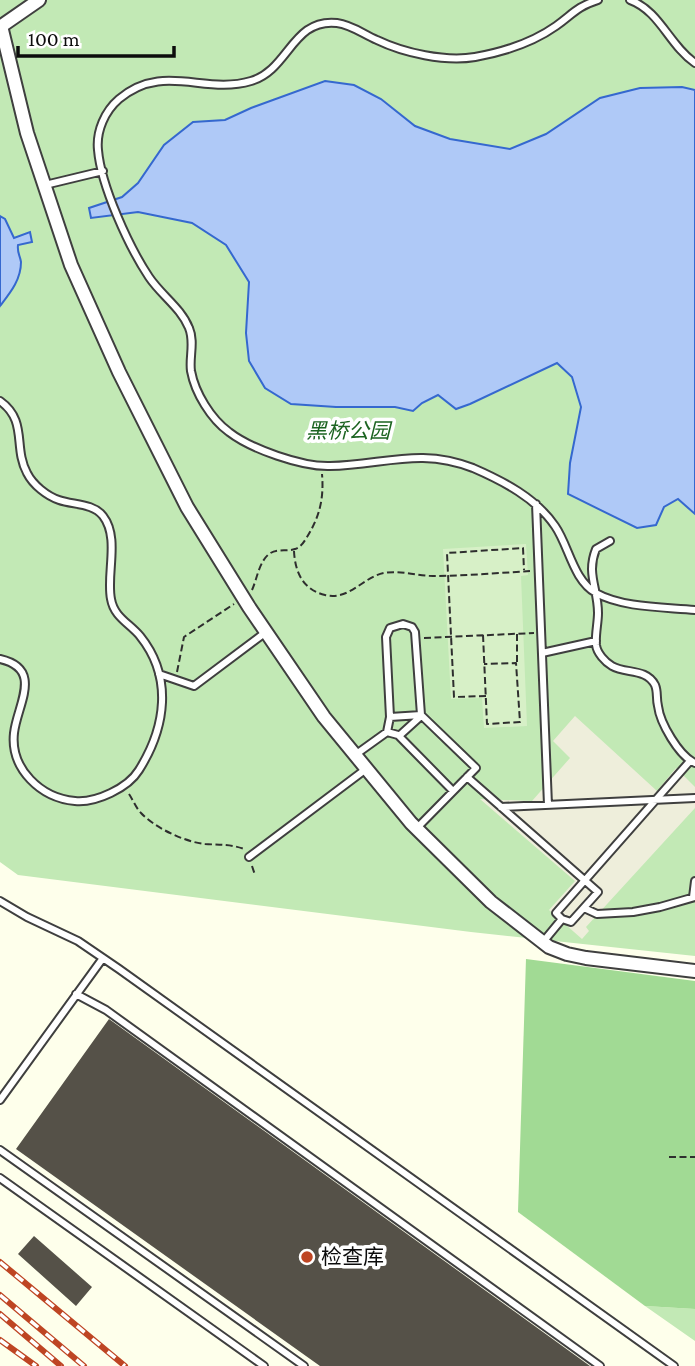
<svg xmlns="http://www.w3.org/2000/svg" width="695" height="1366" font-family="'Crimson Pro','Noto Sans SC',serif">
	<rect width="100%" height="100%" fill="#feffeb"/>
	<!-- green -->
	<path fill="#c2e9b5" d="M0,0H695V956L471,932L18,875L0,862Z
		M645,1306L695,1309V1341Z"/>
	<!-- forest -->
	<path fill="#a1da94" d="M526,959L695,981V1309L645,1306L518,1212Z"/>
	<!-- pitch -->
	<path fill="#d7f0c7" d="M526,544L528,575L521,576L527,726L484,728L482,698L451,699L443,549Z"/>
	<!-- plaza -->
	<path fill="#eeeedb" d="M575,716L657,791L676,768L695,787V808L586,927L589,931L582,939L549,910L575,881L480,799L532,801L570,758L553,741Z"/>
	<!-- water -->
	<path fill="#afc9f7" stroke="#3568cf" stroke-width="2" d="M325,81L354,85L381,99L415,126L450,139L510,149L546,134L600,98L640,88L682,87L695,90V514L678,499L664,507L656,525L637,528L568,494L570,463L581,407L572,377L557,363L470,404L456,409L438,395L422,403L413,411L395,407H336L291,404L265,388L249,361L246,333L249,282L226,245L192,223L138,212L91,218L89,208L122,197L138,183L164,145L193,122L225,120L251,108Z
		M0,216L5,219L14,238L30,232L32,242L18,245C17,253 20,255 21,262C21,280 10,293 0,306Z"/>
	<!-- building -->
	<path fill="#555148" d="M109,1019L590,1366H320L16,1149Z
		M34,1236L92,1287L76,1306L18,1254Z"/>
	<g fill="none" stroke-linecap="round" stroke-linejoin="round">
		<defs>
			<path id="lane" d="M598,0C576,7 573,14 556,26C532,43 503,52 475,57C445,62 404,53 377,40C363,34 352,25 337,23C292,18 289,70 251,81C204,95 163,62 119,99C105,111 96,131 98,150C101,186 129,247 149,277C161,295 181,308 189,328C195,342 189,357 191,371C195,393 211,419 229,432C251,449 302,467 330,466C383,465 420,447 473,468C503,481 536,498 555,526C569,546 573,580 596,593C623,608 665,607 695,610
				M630,0C660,11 669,45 695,63
				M45,185L103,171
				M0,401C28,421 13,447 27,473C33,485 47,496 59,500C73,505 93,503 103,516C120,538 106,574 111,599C114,617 129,623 140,636C173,677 166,727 139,770C128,788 96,803 75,801C41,798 10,769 14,733C17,705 44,669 0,659
				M536,504L548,805
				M610,541L596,549C586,574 598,588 598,613C598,623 595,635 596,645C597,653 605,662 612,666C626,674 646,668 655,685C658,692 656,698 658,706C660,723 679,756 695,763
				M542,653L596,641
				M159,674L194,686L266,632
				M390,717L421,715
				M387,732L390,717L386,637L390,628L403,624L412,627L415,632L421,715L476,768L416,829
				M399,736L421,716
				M355,755L387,732L398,735L453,791
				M467,777L598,892L571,922L562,919L543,942
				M501,807L695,798
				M249,857L366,769
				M693,897L695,881
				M0,901L27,917L78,941L119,969L674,1366
				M584,908L597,914L633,912L660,907L695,897
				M562,919L556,913L690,761
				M76,994L106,1010L600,1366
				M0,1100L103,958
				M0,1150L304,1366
				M0,1178L264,1366"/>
			<path id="street" d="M1,26L27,133L71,265L119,372L187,507L249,607L324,717L411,823L491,902L549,947L567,954L586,958L695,971
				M0,27L39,0"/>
		</defs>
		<!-- lane casing -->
		<use href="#lane" stroke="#3f3f3f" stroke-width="10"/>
		<!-- street casing -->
		<use href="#street" stroke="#3f3f3f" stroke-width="16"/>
		<!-- path -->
		<path stroke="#2e2e2e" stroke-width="2" stroke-dasharray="7 3.5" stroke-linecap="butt" d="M294,551C295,572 303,590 325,595C349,601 363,577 384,573C400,570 417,576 433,576C465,576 498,573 530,571
			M252,590C257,579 259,562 269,554C277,548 286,552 295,549C301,547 304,542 307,537C320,516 324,498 322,474
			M517,634V662
			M483,635L487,724L520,722L516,663L484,664
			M424,638L534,633
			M177,672L184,637L234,604
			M486,696L454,697L447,553L523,548L524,570
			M129,794C133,800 136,808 141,813C155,828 185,842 205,844C219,845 231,844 244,849
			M252,866L255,875
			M669,1157H695"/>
		<!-- lane -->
		<use href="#lane" stroke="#fff" stroke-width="6"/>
		<!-- street -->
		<use href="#street" stroke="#fff" stroke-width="12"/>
		<defs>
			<path id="rail" d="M0,1262L125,1366
				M0,1295L84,1366
				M0,1314L61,1366
				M0,1340L36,1366"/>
		</defs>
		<!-- rail casing -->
		<use href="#rail" stroke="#be4523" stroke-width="6"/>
		<!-- rail -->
		<use href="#rail" stroke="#fff" stroke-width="3.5" stroke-dasharray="10" stroke-linecap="butt"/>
	</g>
	<!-- markers -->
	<circle fill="#be4523" stroke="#fff" stroke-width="2.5" cx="307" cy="1257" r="7"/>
	<g text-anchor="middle" stroke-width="7" stroke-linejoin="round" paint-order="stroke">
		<!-- park labels -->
		<g font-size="21" font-style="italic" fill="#1c6421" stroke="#fff">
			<text x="348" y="438">黑桥公园</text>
		</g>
		<!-- poi labels -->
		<g font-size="21" fill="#0c0c0c" stroke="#fff" text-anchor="start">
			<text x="321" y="1264">检查库</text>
		</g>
	</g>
	<!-- scale -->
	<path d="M18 46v10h156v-10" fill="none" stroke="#0c0c0c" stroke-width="3.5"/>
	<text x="28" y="46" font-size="21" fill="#0c0c0c" stroke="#ffffff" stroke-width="5" paint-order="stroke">100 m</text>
</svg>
